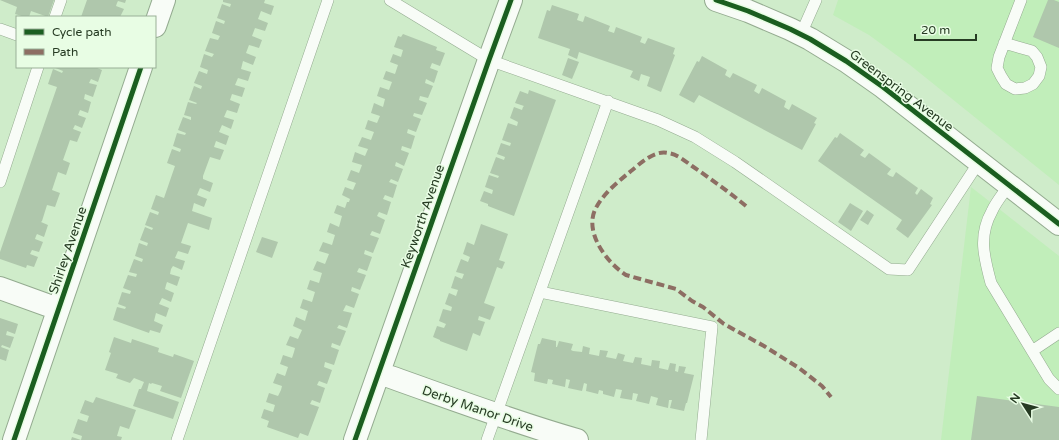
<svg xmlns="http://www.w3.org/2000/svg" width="1059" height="440" font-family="'Varela Round',sans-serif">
	<rect width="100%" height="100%" fill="#cfecca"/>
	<!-- built -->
	<path fill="#c1eeba" d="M838,0H1059V185L910,65L869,35L833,15Z
		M971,187L1059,256V440H941Z"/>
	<!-- building -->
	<path fill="#afc7ac" d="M0,0H54L48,17L31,11L29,17H25L15,14L17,7Z
		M87,0H126L125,3L118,1L117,3L116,6L124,9L120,17L112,16V17H81Z
		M223,0H265L264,3L274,6L271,15L261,11L258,19L268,23L265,31L255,28L252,36L262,40L259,48L249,45L246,53L256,57L253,65L243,61L241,69L251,72L248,81L238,78L235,85L245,88L242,97L232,94L230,100L240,104L237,113L227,110L224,117L234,120L231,129L222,125L219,132L229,136L226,145L216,141L214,147L224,150L220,160L210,157L203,176V179L213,183L210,192L200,188L197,195L207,199L204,207L194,203L192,211L212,218L209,230L188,223L181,243L191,246L188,254L178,251L175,258L185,261L182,270L173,266L171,269L170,274L180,277L177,286L167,282L166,285L165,289L174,293L171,302L162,298L159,304L169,308L166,317L156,313L154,321L163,325L160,333L150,330L149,333L113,320L117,307L125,309L126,307L118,304L122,292L130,294L131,291L123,288L128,275L136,277L137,274L129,272L134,259L142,262L143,259L135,256L139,243L147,246L148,243L140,240L145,227L152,230L153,228L145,225L150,212L158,215L159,212L151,209L156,195L164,198L165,195L175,166L167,163L172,149L180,152L181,149L173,146L177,133L185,135L186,133L178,130L183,117L191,120V117L184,115L188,102L196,104L197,103L189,100L194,86L201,89L202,86L194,83L199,71L207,74L208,70L200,67L204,54L212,57L214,54L205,51L210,38L218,40L220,36L212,33L216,21L224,24L225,21L217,18L222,4L230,7L231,4L223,2Z
		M1048,0H1054L1059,2V48L1033,37Z
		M552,5L579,14L577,20L583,22L585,16L610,26L608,31L614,33L616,27L642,37L640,42L645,44L648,38L675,48L673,54L675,55L661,92L647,86L650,77L641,74L639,81L630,77L633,71L579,52L577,59L568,55L570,49L538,38L547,10L550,11Z
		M403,34L437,47L436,50L445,53L440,66L432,63L430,68L438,71L434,83L426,79L425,83L433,86L428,98L420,96L419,100L427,103L422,115L414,113L413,116L421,119L416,132L408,129L407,133L415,136L411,149L402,146L401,150L409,153L404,166L396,162L395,166L403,169L398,182L391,179L389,182L397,185L393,198L385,195L383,199L391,202L387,215L379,212L377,216L385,220L380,234L372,231L370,235L379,238L373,253L365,250L364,254L372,257L367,271L359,268L357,272L366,275L360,290L352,287L351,291L359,294L354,308L346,305L343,311L352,313L347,328L339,325L337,328L346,331L340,346L332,343L331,347L339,350L334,365L325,362L324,367L332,370L327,384L319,381L317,385L325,388L320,403L312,400L310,404L319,407L308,436L300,433L298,438L267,427L269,421L261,418L264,409L273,412L275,405L266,402L269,393L278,396L281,390L282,386L273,383L277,373L285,376L288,367L280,364L283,355L292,358L294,352L295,348L286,345L290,336L298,339L302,330L293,326L296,317L305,321L308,311L300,308L303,299L312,302L315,292L307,289L310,280L319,283L322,273L313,270L317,261L325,264L329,254L319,251L323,242L332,245L335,235L327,232L330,223L339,227L342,216L334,213L337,205L345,208L347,202H349L350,199L342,195L345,187L353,190L356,183L347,180L351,170L359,173L362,165L352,162L355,152L365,156L368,149L358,146L362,137L371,140L374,132L365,129L368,120L377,123L380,116L371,113L374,103L383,107L385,99L377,96L380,87L389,90L392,82L383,79L386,71L395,74L398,65L390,62L393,54L401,57L403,50L394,47L398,36L401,37Z
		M702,56L727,70L725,75L730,78L733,73L757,85L754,91L759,94L762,88L786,101L784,107L789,110L792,104L817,118L814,123L816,124L802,150L699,95L694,103L679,95L697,61L699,62Z
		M568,58L579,62L572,79L562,75Z
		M53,67H95L102,70L98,82L91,79L89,83L97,85L93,97L85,94L84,99L91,102L88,113L80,110L78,115L86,118L82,128L75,125L73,129L81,132L77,142L70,140L63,160L70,163L66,175L58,172L52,190L60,193L55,207L47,205L42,221L41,222L48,225L44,237L37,234L36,236L35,239L43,242L39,252L32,250L30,254L38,257L34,267L27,265L26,268L0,259V252L57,87L48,84L53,69L62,73L63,71Z
		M529,90L556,100L514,216L488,206V204L480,201L484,191L492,194L493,190L485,187L489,175L498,178L499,176L490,173L496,157L504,160L505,157L497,154L501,143L510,146L511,143L502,140L508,123L517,126L518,122L510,118L514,107L522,110L523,107L524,106L515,103L520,91L528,94Z
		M840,133L864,150L860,155L865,158L869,153L891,169L887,174L890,176L893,177L896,172L918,188L915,193L917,195L921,189L933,198L930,204L932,205L908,238L896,229L902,220L818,161L835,137L837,138Z
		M850,203L863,211L851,231L838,222Z
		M867,210L874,215L868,225L860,220Z
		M481,224L508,234L499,260L505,262L502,269L497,267L484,303L495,307L490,320L479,316L478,320L485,322L480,336L473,333L467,351L440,341V340L433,337L437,326L444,328L446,324L439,321L443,309L451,311L452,307L445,304L449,293L456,296L458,290L451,288L455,276L462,279L464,274L456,272L461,259L468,262L470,257L463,254L467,242L474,245Z
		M262,237L278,242L272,258L256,252Z
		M0,318L18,324L15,334L7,331L6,335L14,337L10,348L2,345L1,347L9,350L6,361L0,359Z
		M114,337L131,343L132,339L159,348L158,352L173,357L174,354L194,361L181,398L160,391L162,386L152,383L151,384L149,383L147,391L179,402L173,419L133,406L139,389H141L144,382L134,378L130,383L116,378L118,374L105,370L111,353L109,352Z
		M542,338L556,341V347H557L559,341L573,344L571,350L573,351L582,352L583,346L590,348L589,354L599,356L600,350L608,351L606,357L616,359L618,353L625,355L623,361L633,363L635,357L642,358L641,364L651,366L652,360L660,361L659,368L668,370L670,363L676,364L675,371L678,372L679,366L686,367L684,373L694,375L687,403H686L684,411L670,408L672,400H669L668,408L656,405L658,398L651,396L649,404L636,401L638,394L633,393L632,400L620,398L622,390L616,389L614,397L603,394V391L599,390L598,394L586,391L587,384L584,383L582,391L568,388L570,380L566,379L565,387L552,384L553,380L548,379L547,384L534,381L535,373L531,372L538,344H540Z
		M977,396L1059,407V440H971Z
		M96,397L136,410L129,429L120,426L117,436L122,437L121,440H71L72,437L81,440L82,436L73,433L78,419L87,422L89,416L80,413L85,400L93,403Z"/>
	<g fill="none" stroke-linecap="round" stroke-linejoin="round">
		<defs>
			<path id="service" d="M390,0L489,60L658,120L695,137L735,162L889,269L908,270L979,162
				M55,17L61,0
				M0,29L17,35
				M801,34L816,0
				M1004,43L1032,51L1037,57L1041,67L1039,76L1033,84L1025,88L1015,89L1006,84L1001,76L997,68L999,57L1021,0
				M0,182L38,67
				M1009,185C1003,194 996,202 992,211C978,236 984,257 991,283L1049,379L1059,389
				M540,292L712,327L701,440
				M1032,351L1059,333
				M177,440L328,0
				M487,440L608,101"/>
			<path id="minor" d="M155,26L164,0
				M0,288L58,309
				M379,373C445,396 510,421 577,440
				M14,440L141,67
				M355,440L489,60L511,0"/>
			<path id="secondary" d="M716,0L748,11L790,29L810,39L846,61L883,87L1059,224"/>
		</defs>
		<!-- service casing -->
		<use href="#service" stroke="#94ab90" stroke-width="12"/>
		<!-- minor casing -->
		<use href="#minor" stroke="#94ab90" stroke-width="24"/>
		<!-- secondary casing -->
		<use href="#secondary" stroke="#94ab90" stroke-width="24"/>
		<!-- service -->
		<use href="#service" stroke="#f8fcf7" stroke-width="11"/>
		<!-- minor -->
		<use href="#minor" stroke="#f8fcf7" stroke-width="22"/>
		<!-- secondary -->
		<use href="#secondary" stroke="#f8fcf7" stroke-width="22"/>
		<!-- quiet -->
		<path stroke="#8d6e63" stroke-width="4" stroke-dasharray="8 4" stroke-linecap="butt" d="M746,206C729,192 711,179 692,166C685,161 677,154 668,153C654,150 641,163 631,171C619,181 605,192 597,206C582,230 606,262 626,275L676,289L692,301L703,307L724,324L764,346L799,368L822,386L831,397"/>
		<defs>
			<path id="cycleway" d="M716,0L748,11L790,29L810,39L846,61L883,87L1059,224
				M14,440L141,67
				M355,440L489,60L511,0"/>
		</defs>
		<!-- cycleway casing -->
		<use href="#cycleway" stroke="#e8fde4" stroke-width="8"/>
		<!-- cycleway -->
		<use href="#cycleway" stroke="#1b5e20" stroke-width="5"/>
	</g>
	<g text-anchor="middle" stroke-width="3" stroke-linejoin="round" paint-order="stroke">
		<!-- street labels -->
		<g font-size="13" fill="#263b23" stroke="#e8fde4">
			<text transform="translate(902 90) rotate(37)" y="5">Greenspring Avenue</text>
			<text transform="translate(422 216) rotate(-71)" y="5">Keyworth Avenue</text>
			<text transform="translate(67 250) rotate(-71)" y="5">Shirley Avenue</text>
			<text transform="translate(478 408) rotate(19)" y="5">Derby Manor Drive</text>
		</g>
	</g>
	<!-- legend -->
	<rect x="16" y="16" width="140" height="52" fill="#e8fde4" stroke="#9aaf97"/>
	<rect x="24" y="29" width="20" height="6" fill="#1b5e20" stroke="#9aaf97"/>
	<text x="52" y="36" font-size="12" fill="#263b23">Cycle path</text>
	<rect x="24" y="49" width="20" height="6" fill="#8d6e63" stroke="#9aaf97"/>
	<text x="52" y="56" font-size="12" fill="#263b23">Path</text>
	<!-- north arrow -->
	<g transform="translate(1023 404) rotate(306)" stroke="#e8fde4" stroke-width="3" paint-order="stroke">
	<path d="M0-3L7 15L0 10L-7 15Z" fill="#263b23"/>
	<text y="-6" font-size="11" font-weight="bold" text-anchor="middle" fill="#263b23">N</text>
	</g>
	<!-- scale -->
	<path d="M915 34v6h61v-6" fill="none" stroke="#263b23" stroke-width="2"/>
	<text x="921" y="34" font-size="12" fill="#263b23" stroke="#e8fde4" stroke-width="3" paint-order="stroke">20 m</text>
</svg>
